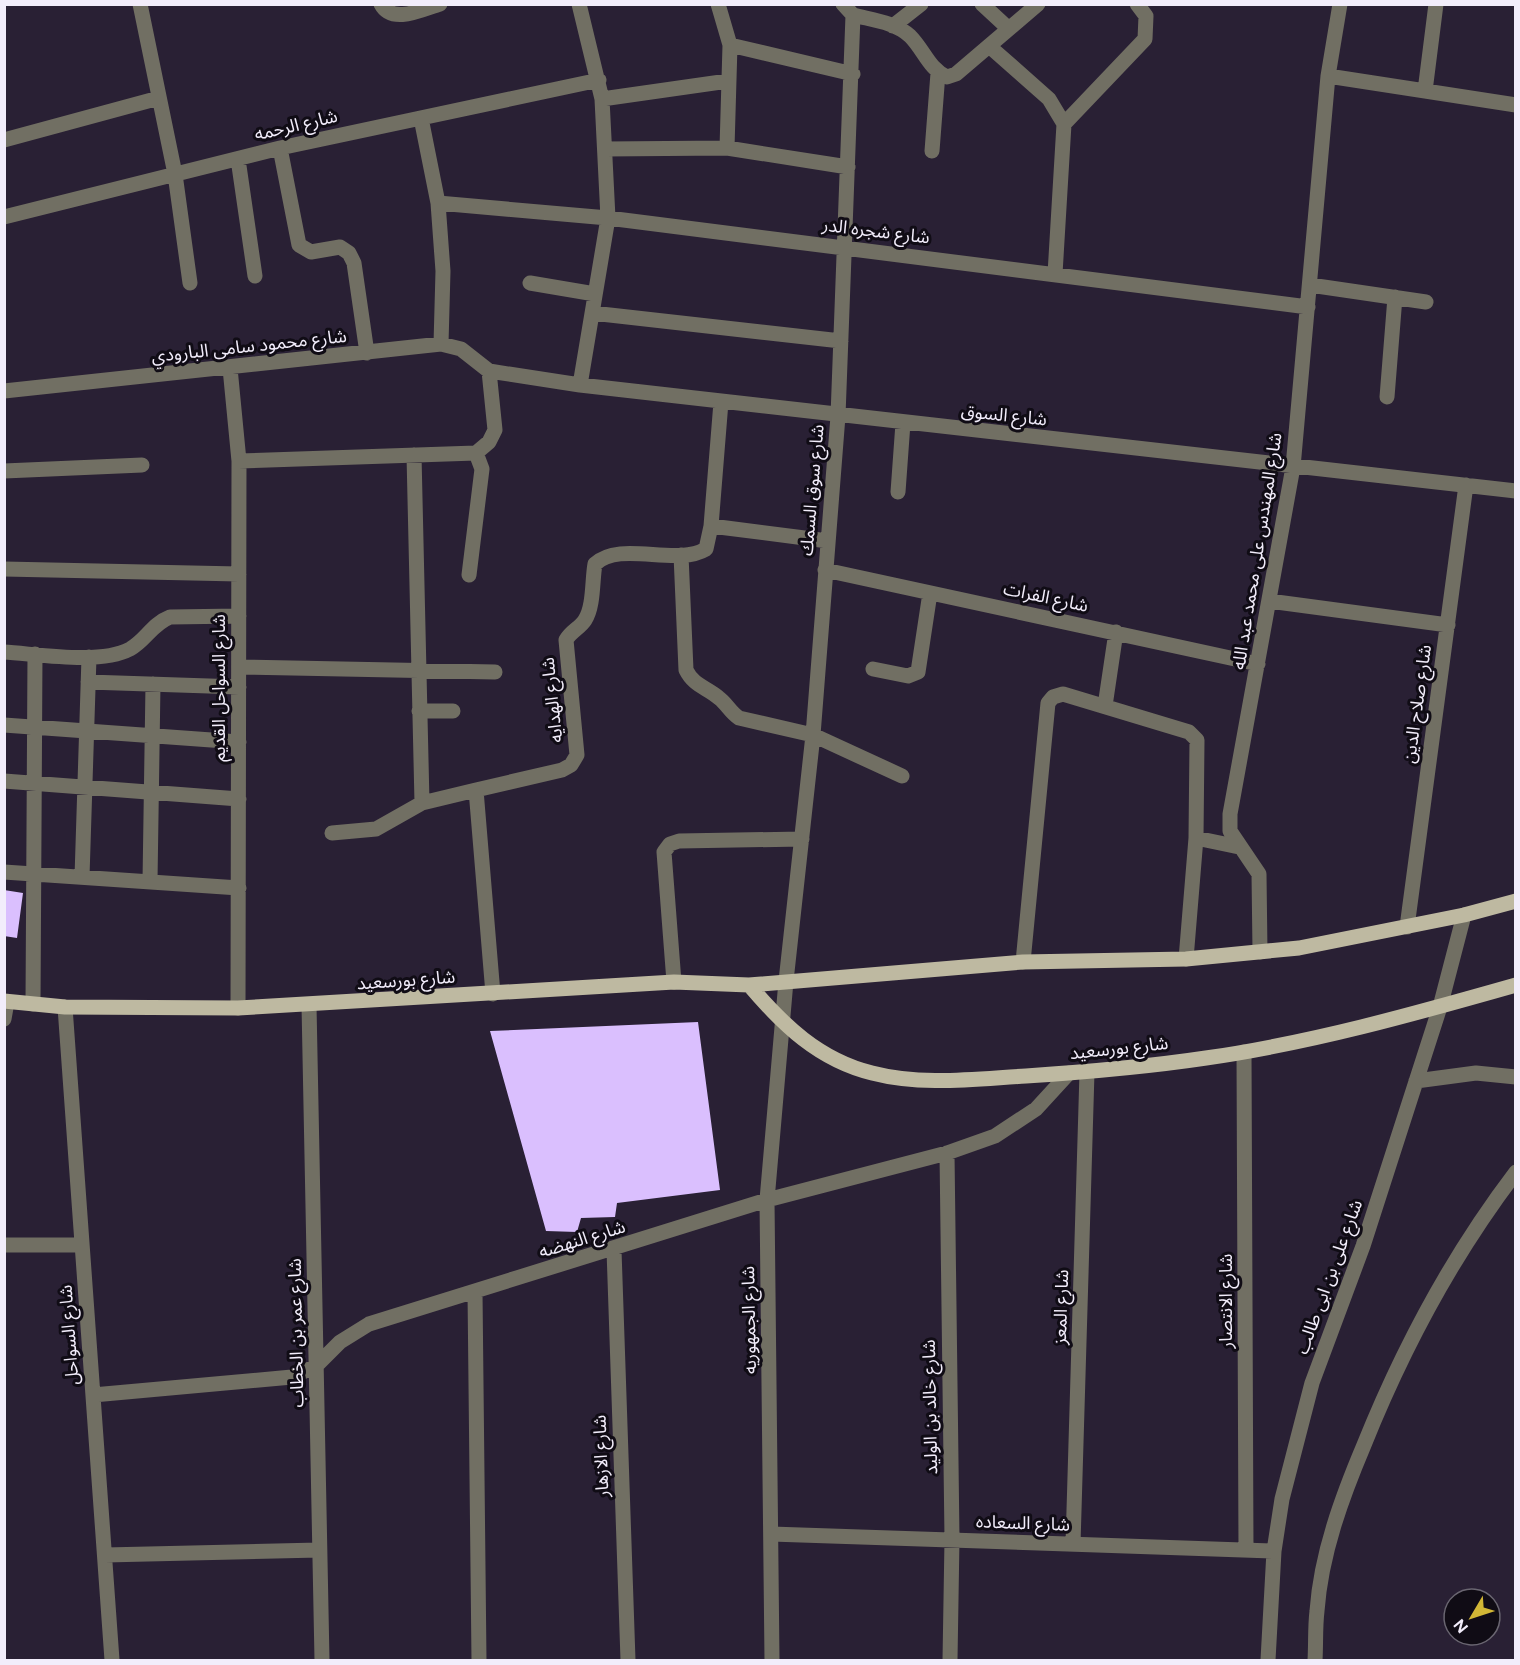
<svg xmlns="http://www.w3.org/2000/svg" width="1520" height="1665" font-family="Figtree,'Noto Sans Arabic',sans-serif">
	<rect width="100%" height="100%" fill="#292034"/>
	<!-- building -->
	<path fill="#dabffe" d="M4,890L23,893L17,938L4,936Z
		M698,1022L720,1190L617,1203L615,1217L581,1218L577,1232L546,1231L490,1031Z"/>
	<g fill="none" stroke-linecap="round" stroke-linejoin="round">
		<!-- minor -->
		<path stroke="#716f63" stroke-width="15" d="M140,4L175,174L190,283
			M381,4C392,25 423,9 440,4
			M579,4L602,99L608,218L580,385
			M718,4L730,45L727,148
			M982,4L1009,29
			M853,15C872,20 895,22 910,36C924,50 929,69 947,77L956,74L1038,4
			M893,26L921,4
			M730,45L853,74
			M989,46L1049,99L1064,124L1055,274
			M1328,76L1516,105
			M1425,91L1436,4
			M602,99L728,81
			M421,118L438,203L443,271L441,344
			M1064,124L1145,39L1146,16L1137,4
			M4,140L159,98
			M280,148L299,245L311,252L340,247L349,253L354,263L367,353
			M605,149L727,148L848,167
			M932,151L938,73
			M238,159L255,276
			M438,203L608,218L1308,307
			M4,217L280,148L599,80
			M530,283L595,294
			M1310,285L1426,302
			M592,313L841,341
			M230,368L239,461L238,1008
			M4,391L441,344L461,349L489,371L580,385L1516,491
			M1387,397L1395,297
			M414,455L422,803
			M239,461L476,453L489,442L495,430L489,371
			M4,471L142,465
			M898,492L903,423
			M711,526L828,541
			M681,555L686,670C694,686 706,687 719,698C727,704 730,712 739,718L813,735L902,776
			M4,569L239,574
			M825,570L1258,664
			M469,575L482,469L476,453
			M1269,601L1448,625
			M4,652C38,654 100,665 130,649C146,640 152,624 170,617L239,616
			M239,667L495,672
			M873,669L908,676L918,672L930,593
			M88,682L239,687
			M1105,706L1116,632
			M419,711H453
			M4,725L239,742
			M4,781L239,799
			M332,833L376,829L422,803L476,790
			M1196,838L1239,847
			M4,872L239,888
			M82,877L89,657
			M150,882L153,684
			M1407,927L1466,485
			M1260,952L1259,874L1230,831V814L1293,467L1328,76L1340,4
			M1023,962L1048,703L1053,697L1063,694L1189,732L1197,740L1196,838L1186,959
			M674,982L664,852L670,844L679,841L802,839
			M493,994L476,790L562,770L571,765L577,755L566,640C571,631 580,628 585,620C594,606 592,580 595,564C620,540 676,567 706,549L711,526L721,402
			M33,1004L35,654
			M309,1005L322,1660
			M65,1007L112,1660
			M4,1019L7,1002
			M1244,1052L1246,1550
			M1416,1081L1476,1073L1516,1077
			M947,1153L952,1539L950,1660
			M4,1245H82
			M614,1250L628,1660
			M475,1292L479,1660
			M93,1395L292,1377L316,1366L340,1342L369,1324L767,1200L947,1153L995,1136L1036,1109L1069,1073
			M771,1534L1274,1551
			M1073,1544L1087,1072
			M105,1555L319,1550
			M772,1660L767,1200L786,981L813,735L838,416L853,15L843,4
			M1268,1660L1274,1551L1282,1499L1312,1383L1363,1246L1440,1007L1464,915
			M1315,1660C1316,1644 1315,1627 1317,1611C1321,1554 1342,1497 1364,1445C1403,1348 1452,1256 1516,1172"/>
		<!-- major -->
		<path stroke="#beb9a1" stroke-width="15" d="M749,985C783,1025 819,1060 872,1073C922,1086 974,1079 1026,1076C1086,1072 1146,1067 1206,1058C1311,1043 1414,1014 1516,985
			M4,1001L65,1007L238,1008L674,982L749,985L1023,962L1186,959L1299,948L1464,915L1516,901"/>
	</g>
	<g text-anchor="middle" stroke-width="6" stroke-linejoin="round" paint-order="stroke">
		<!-- street labels -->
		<g font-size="18" fill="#f2edfb" stroke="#100c15">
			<text transform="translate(296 125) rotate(-13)" y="6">شارع الرحمه</text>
			<text transform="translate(876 231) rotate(7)" y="6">شارع شجره الدر</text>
			<text transform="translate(249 346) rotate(-6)" y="6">شارع محمود سامى البارودي</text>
			<text transform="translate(1004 415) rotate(6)" y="6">شارع السوق</text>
			<text transform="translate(812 490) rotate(-85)" y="6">شارع سوق السمك</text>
			<text transform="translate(1257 551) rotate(-81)" y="6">شارع المهندس على محمد عبد الله</text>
			<text transform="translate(1046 597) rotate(12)" y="6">شارع الفرات</text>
			<text transform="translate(219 688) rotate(-90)" y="6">شارع السواحل القديم</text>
			<text transform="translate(552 700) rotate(-96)" y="6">شارع الهدايه</text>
			<text transform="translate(1417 704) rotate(-82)" y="6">شارع صلاح الدين</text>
			<text transform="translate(406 980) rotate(-4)" y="6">شارع بورسعيد</text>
			<text transform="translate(1119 1048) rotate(-6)" y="6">شارع بورسعيد</text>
			<text transform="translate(582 1239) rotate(-17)" y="6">شارع النهضه</text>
			<text transform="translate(1329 1277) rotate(-70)" y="6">شارع على بن ابى طالب</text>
			<text transform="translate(1226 1301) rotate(-90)" y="6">شارع الانتصار</text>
			<text transform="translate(1061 1307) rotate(-88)" y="6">شارع المعز</text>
			<text transform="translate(749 1320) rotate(-91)" y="6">شارع الجمهوريه</text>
			<text transform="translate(296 1333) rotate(-91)" y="6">شارع عمر بن الخطاب</text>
			<text transform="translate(69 1335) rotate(-94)" y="6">شارع السواحل</text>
			<text transform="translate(930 1407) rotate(-91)" y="6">شارع خالد بن الوليد</text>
			<text transform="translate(601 1456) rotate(-92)" y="6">شارع الازهار</text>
			<text transform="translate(1023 1523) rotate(2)" y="6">شارع السعاده</text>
		</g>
	</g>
	<!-- border -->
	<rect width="1520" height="1665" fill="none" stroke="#f2edfb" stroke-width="12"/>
	<!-- north arrow -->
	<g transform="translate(1472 1617) rotate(231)"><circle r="28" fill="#100c15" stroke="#6a6671" stroke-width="1.5"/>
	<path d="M0-4.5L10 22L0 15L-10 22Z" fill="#d2b736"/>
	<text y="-9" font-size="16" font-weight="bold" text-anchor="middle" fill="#f2edfb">N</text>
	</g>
</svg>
